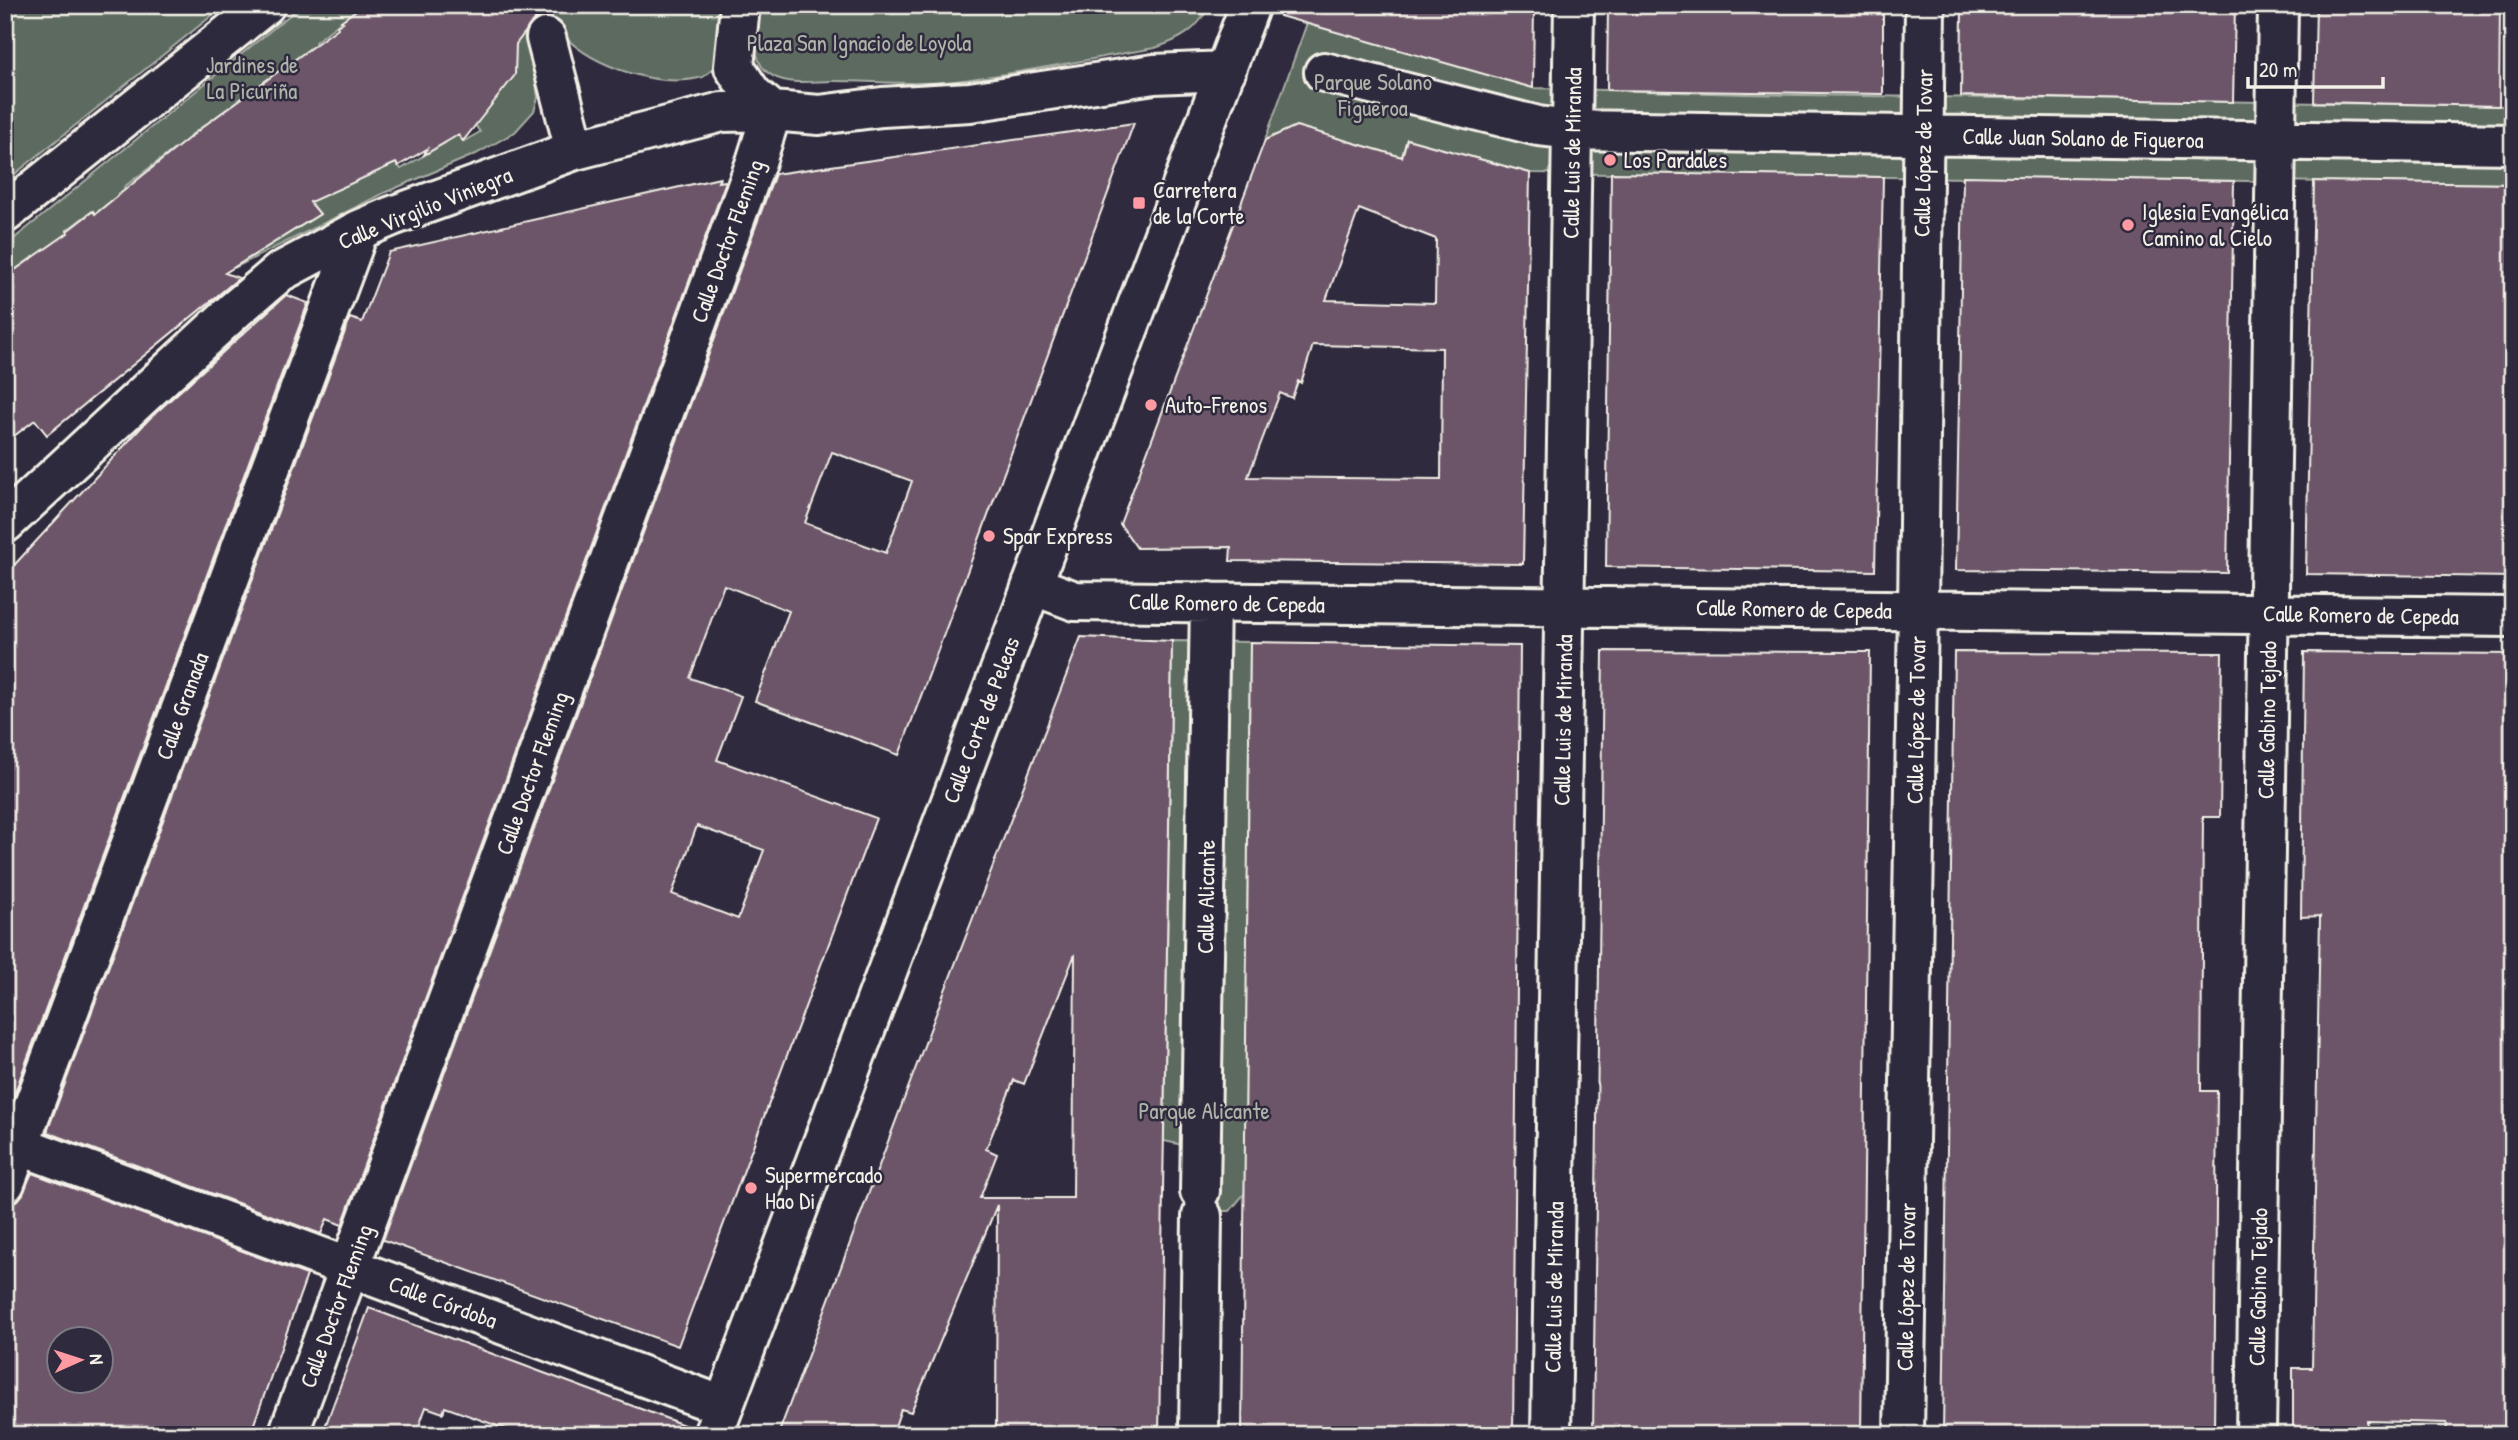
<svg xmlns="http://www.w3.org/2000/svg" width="2518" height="1440" font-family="'Patrick Hand',sans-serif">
	<rect width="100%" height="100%" fill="#2f2a3d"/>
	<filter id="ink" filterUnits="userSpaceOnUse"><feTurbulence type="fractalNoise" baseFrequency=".0143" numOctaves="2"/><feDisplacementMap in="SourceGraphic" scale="14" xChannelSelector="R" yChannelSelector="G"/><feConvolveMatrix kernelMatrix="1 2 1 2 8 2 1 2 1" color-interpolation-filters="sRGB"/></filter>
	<g filter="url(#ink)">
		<!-- green -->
		<path fill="#5d6b61" stroke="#a8aea4" stroke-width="2" d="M5,5H225L5,182Z
			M302,5H363L315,42L316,45L191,135L201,150L186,161L176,148L124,187L126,190L95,214L92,211L67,230L74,241L37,269L30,259L5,277V246Z
			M517,5H722L717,61L713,69L703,77C659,89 594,67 563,35H530L538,98L534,111L515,132L476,154L384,193L234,268L288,219L296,229L319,215L309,200L396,163L401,169L445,143L430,99L464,141L480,132L473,122Z
			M760,5H1209C1199,30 1179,40 1155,48C1088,59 1022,73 955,81C915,86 873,81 833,81C812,81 783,87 766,71C749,56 758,25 760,5Z
			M1307,23L1533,88L1746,94L2513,106V184L1530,173L1407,139L1402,157L1296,126L1265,140Z
			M1172,641L1250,642L1245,1193L1230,1211H1211L1190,1152L1178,1144L1164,1141Z"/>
		<!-- building -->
		<path fill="#6c5569" stroke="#f4f1e8" stroke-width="2" fill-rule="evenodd" d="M363,5H546L516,44L515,75L463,141L458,135L424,155L427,149L398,166L396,163L310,202L320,214L225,273L239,278L47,435L35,420L5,443V277L68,233L67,231L93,211L95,214L205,125L338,28L337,26L343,22L341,21Z
			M1281,5H1534L1533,88L1280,16Z
			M1608,5H1883V94L1607,90Z
			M1962,5H2235L2233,102L1961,96Z
			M2316,5H2500L2499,106L2314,102Z
			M1134,123L899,755L755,701L789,611L724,585L690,678L741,696L717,760L876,818L678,1346L383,1240L775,174ZM832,452L912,481L886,553L805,523ZM697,826L764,850L738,919L672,894Z
			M1296,126L1402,157L1407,139L1530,173L1523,564L1230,561L1231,547L1137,548L1120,524L1265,140ZM1359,209L1436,239L1435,303L1326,300ZM1313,345L1442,348L1441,479L1248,477L1280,393L1292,398L1298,381L1301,383Z
			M1611,173L1883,177L1875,571L1606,567Z
			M1963,176L2234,181L2227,573L1956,570Z
			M720,178L718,182L726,181L342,1225L327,1219L321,1234L47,1132L350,318L362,322L389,252Z
			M2314,181L2513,184V577L2306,574Z
			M286,295L308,303L5,1119V575L149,419Z
			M1081,637L1172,641L1159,1435H996L997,1205L911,1412L901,1409L892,1435H778L934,1019ZM1075,954L1073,1198H980L997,1154L986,1149L1014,1080L1024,1084Z
			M1250,642L1520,646L1513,1435H1242Z
			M1603,651L1870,652L1861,1435H1593Z
			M1954,652L2222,653L2220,817H2203L2201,1091H2217L2214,1435H1943Z
			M2304,652L2513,654V1435H2446L2447,1423L2367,1421V1435H2293V1368H2312L2317,1076L2320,916L2301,917Z
			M32,1173L307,1275L250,1435H5V1204L19,1199ZM60,1339H102V1381H60Z
			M369,1308L692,1428V1435H523L445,1407L443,1413L426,1407L416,1435H322Z"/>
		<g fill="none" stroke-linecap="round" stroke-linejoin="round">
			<defs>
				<path id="street" d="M740,5L734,67L752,94L772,111
					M546,38L575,150
					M1324,72L1538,126L1572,130L2513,144
					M5,213L265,5
					M5,523L236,309L280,272L359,230L392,216L575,150L722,112L772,111L819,115L882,107L970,102L1154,74L1226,71
					M1032,585L1075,601L2513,617
					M5,1140L723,1406
					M5,1183L359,230
					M1200,1191L1210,602
					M288,1435L756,162L772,111
					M713,1435L1250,5
					M1199,1435L1202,1216
					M1551,1435L1574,5
					M1904,1435L1918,610L1925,5
					M2256,1435L2278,5"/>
			</defs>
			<!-- street casing -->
			<use href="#street" stroke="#f4f1e8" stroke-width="44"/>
			<!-- street -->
			<use href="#street" stroke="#2f2a3d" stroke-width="38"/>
		</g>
	</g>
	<!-- markers -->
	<g fill="#ff9aa2" stroke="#2f2a3d" stroke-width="2.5">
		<circle cx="1610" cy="160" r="7"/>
		<rect x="1132" y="196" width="14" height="14" rx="3.5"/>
		<circle cx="2128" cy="225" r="7"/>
		<circle cx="1151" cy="405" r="7"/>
		<circle cx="989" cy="536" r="7"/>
		<circle cx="751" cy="1188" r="7"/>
	</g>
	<g text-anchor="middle" stroke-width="5" stroke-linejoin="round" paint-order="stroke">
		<!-- park labels -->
		<g font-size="23" fill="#b0b5ab" stroke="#2f2a3d">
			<text x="859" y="51">Plaza San Ignacio de Loyola</text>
			<text x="252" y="73">Jardines de<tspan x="252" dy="26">La Picuriña</tspan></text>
			<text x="1373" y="90">Parque Solano<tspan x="1373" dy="26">Figueroa</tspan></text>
			<text x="1204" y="1119">Parque Alicante</text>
		</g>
		<!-- street labels -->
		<g font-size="23" fill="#f4f1e8" stroke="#2f2a3d">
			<text transform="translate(2083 138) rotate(1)" y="8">Calle Juan Solano de Figueroa</text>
			<text transform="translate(1572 153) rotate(-89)" y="8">Calle Luis de Miranda</text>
			<text transform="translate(1923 153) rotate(-89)" y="8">Calle López de Tovar</text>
			<text transform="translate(425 208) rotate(-22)" y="8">Calle Virgilio Viniegra</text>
			<text transform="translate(727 241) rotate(-70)" y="8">Calle Doctor Fleming</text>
			<text transform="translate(1227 603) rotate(1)" y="8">Calle Romero de Cepeda</text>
			<text transform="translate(1794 609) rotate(1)" y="8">Calle Romero de Cepeda</text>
			<text transform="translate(2361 615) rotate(1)" y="8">Calle Romero de Cepeda</text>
			<text transform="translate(182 706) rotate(-70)" y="8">Calle Granada</text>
			<text transform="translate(981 720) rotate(-69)" y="8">Calle Corte de Peleas</text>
			<text transform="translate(1563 720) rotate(-89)" y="8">Calle Luis de Miranda</text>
			<text transform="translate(1916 720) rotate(-89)" y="8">Calle López de Tovar</text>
			<text transform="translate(2267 720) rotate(-89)" y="8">Calle Gabino Tejado</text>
			<text transform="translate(532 773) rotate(-70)" y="8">Calle Doctor Fleming</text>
			<text transform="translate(1206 897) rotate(-89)" y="8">Calle Alicante</text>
			<text transform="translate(1554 1287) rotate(-89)" y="8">Calle Luis de Miranda</text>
			<text transform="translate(1906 1287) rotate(-89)" y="8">Calle López de Tovar</text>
			<text transform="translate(2258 1287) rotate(-89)" y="8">Calle Gabino Tejado</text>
			<text transform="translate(443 1302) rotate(20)" y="8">Calle Córdoba</text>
			<text transform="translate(336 1306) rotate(-70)" y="8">Calle Doctor Fleming</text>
		</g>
		<!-- poi labels -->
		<g font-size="23" fill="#f4f1e8" stroke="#2f2a3d" text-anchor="start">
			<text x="1624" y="168">Los Pardales</text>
			<text x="1153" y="198">Carretera<tspan x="1153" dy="26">de la Corte</tspan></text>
			<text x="2142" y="220">Iglesia Evangélica<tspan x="2142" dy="26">Camino al Cielo</tspan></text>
			<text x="1165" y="413">Auto-Frenos</text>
			<text x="1003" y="544">Spar Express</text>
			<text x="765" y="1183">Supermercado<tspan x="765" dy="26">Hao Di</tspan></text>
		</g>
	</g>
	<!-- margin -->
	<rect width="2518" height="1440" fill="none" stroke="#2f2a3d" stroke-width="28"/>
	<rect x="14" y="14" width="2490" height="1412" fill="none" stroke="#f4f1e8" stroke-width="2.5" filter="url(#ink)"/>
	<!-- north arrow -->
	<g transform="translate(80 1360) rotate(87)"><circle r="33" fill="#2f2a3d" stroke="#7e7a81" stroke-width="2"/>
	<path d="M0-5L12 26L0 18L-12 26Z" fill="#ff9aa2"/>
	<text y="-10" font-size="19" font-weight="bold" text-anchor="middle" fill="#f4f1e8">N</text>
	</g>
	<!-- scale -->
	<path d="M2248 77v10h135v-10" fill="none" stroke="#f4f1e8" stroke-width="3.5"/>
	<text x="2259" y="77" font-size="21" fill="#f4f1e8" stroke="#2f2a3d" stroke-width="5" paint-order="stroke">20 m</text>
</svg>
